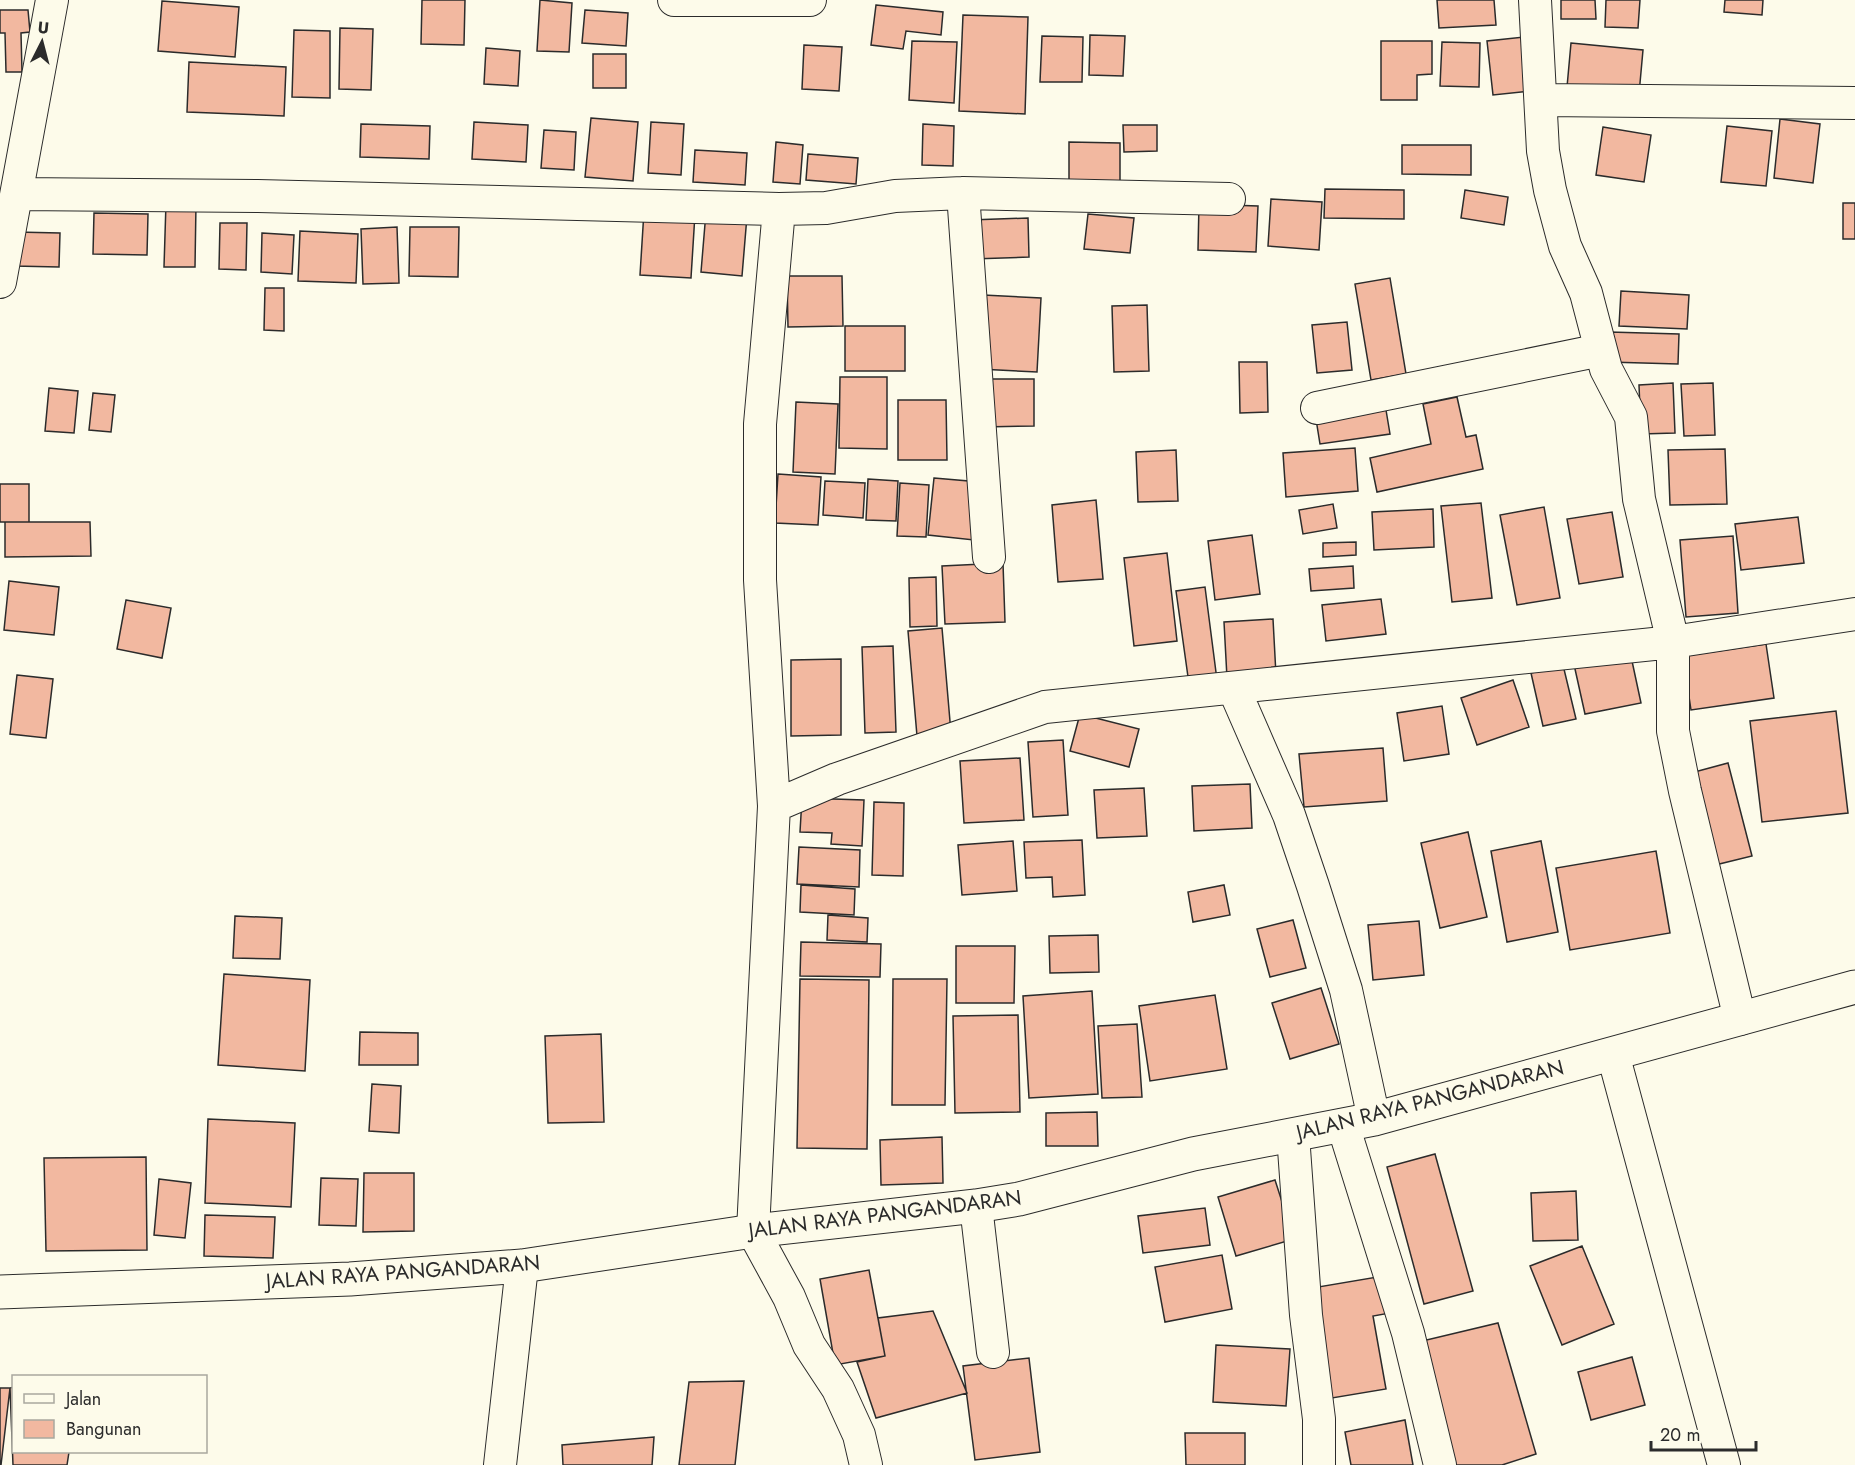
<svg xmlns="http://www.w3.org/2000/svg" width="1855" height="1465" font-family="Jost,sans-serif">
	<rect width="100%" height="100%" fill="#fdfbea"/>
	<!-- building -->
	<path fill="#f2b8a0" stroke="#2b2b2b" stroke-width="1.5" d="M422,0H465L464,45L421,44Z
		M540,0L572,3L569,52L537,51Z
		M1437,0H1494L1496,25L1439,28Z
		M1561,0H1595L1596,19H1561Z
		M1606,0H1640L1638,28L1605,27Z
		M1725,0H1763L1762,15L1724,12Z
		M162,1L239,7L235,57L158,51Z
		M876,5L943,12L941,35L906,31L903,49L871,45Z
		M0,10H28L30,32L21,33L22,72H6L5,33H0Z
		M585,10L628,13L626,46L582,43Z
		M963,15L1028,17L1025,114L959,111Z
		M340,28L373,29L371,90L339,89Z
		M294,30L330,31V98L292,97Z
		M1090,35L1125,36L1123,76L1089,75Z
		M1042,36L1083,37L1082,82H1040Z
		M1524,37L1530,91L1493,95L1487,41Z
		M912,41L957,42L954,103L909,100Z
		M1381,41H1432V74L1417,75V100H1381Z
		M1442,42L1480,43L1479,87L1440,86Z
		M1571,43L1643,50L1639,94L1567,87Z
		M804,45L842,47L839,91L802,89Z
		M486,48L520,51L518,86L484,84Z
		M593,54H626V88H593Z
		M189,62L286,67L284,116L187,112Z
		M591,118L638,122L633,181L585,177Z
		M1780,119L1820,124L1813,183L1774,178Z
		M474,122L528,125L526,162L472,159Z
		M651,122L684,124L681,175L648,173Z
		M361,124L430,126L429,159L360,157Z
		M923,124L954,126L953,166L922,165Z
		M1123,125H1157V151L1124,152Z
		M1727,126L1772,131L1766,186L1721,182Z
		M1603,127L1651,135L1644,182L1596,175Z
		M544,130L576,132L574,170L541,168Z
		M776,142L803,145L800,184L773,182Z
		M1069,142L1120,143V185L1069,184Z
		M1402,145H1471V175L1402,174Z
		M695,150L747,153L745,185L693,182Z
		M808,154L858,158L856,184L806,180Z
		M1325,189L1404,190V219L1324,218Z
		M1465,190L1508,197L1504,225L1461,218Z
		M1271,199L1322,202L1319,250L1268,246Z
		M166,203L196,204L195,267H164Z
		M1843,203H1855V239H1843Z
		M1199,204L1258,206L1256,252L1198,250Z
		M644,211L695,214L691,278L640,275Z
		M706,212L747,216L742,276L701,272Z
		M94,213L148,214L147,255L93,254Z
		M1088,214L1134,218L1130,253L1084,249Z
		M1028,218L1029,257L972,259L970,220Z
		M220,223H247L246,270L219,269Z
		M397,227L399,283L363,284L361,229Z
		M410,227H459L458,277L409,276Z
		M300,231L358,234L356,283L298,281Z
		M15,232L60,233L59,267L14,266Z
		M262,233L294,235L292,274L261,272Z
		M787,276H842L843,326L788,327Z
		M1390,278L1406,374L1371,380L1355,284Z
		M265,288H284V331L264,330Z
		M1621,291L1689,295L1687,329L1619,326Z
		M983,295L1041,298L1037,372L979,369Z
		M1147,305L1149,371L1114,372L1112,306Z
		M1347,322L1352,370L1317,373L1312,325Z
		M845,326H905V371H845Z
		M1609,332L1679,334L1678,364L1608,362Z
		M1239,362H1267L1268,412L1240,413Z
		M840,377H887V449L839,448Z
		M982,379H1034V426L982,427Z
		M1673,383L1675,433L1641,434L1639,385Z
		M1713,383L1715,435L1684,436L1681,384Z
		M49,388L78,391L74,433L45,431Z
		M93,393L115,395L111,432L89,430Z
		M1457,397L1466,437L1476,435L1483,469L1377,492L1370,458L1431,444L1423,404Z
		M898,400H946L947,460H898Z
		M796,402L838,404L835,474L793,472Z
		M1385,404L1390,434L1320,444L1315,413Z
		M1355,448L1358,491L1286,497L1283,453Z
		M1725,449L1727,504L1670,505L1668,450Z
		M1176,450L1178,501L1138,502L1136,452Z
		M778,474L821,477L818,525L775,523Z
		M934,478L980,482L974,540L928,535Z
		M868,479L898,481L896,521L866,520Z
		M825,481L865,483L863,518L823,515Z
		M900,483L929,485L926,537L897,536Z
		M0,484H29V522H0Z
		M1096,500L1103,579L1058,582L1052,505Z
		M1481,503L1492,598L1452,602L1441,506Z
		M1333,504L1337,528L1303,534L1299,510Z
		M1544,507L1560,598L1517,605L1500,515Z
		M1433,509L1434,547L1374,550L1372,512Z
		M1612,512L1623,577L1579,584L1567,519Z
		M1798,517L1804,563L1741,570L1735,524Z
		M5,522H90L91,556L5,557Z
		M1252,535L1260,594L1215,600L1208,541Z
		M1733,536L1738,613L1686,617L1680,540Z
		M1356,542V555L1323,557V543Z
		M1167,553L1177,641L1134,646L1124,558Z
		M1003,563L1005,622L945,624L942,566Z
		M1353,566L1354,588L1311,591L1309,569Z
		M936,577L937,626L910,627L909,578Z
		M9,581L59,587L54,635L4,630Z
		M1205,587L1217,680L1189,684L1176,591Z
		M1381,599L1386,634L1326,641L1322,605Z
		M126,600L171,608L162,658L117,649Z
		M1273,619L1276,675L1227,678L1224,622Z
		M942,628L951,733L917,736L908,631Z
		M1766,644L1774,698L1691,710L1683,656Z
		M893,646L896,732L865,733L862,647Z
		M1629,647L1641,703L1585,714L1573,660Z
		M841,659V735L791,736V660Z
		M1563,665L1576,719L1543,726L1531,673Z
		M17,675L53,679L46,738L10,734Z
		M1513,680L1529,727L1477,745L1461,698Z
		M1442,706L1449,754L1404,761L1397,713Z
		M1836,711L1848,813L1762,822L1750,721Z
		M1080,714L1139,729L1129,767L1070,751Z
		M1063,740L1068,815L1033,817L1028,742Z
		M1383,748L1387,801L1304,807L1299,754Z
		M1020,758L1024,820L964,823L960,761Z
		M1728,763L1752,856L1711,866L1687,774Z
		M1250,784L1252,828L1194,831L1192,786Z
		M1144,788L1147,836L1097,838L1094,790Z
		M802,798L864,800L862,846L831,844L832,833L800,832Z
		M874,802L904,803L903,876L872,875Z
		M1468,832L1487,917L1440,928L1421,843Z
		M1082,840L1085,895L1053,897L1052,877L1026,878L1024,842Z
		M1013,841L1017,891L962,895L958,845Z
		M1541,841L1558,932L1507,942L1491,851Z
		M799,847L860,850L859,887L797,884Z
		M1656,851L1670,933L1570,950L1556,868Z
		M801,885L855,889L854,915L800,912Z
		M1224,885L1230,915L1193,922L1188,892Z
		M828,915L868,918L867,942L827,940Z
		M235,916L282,918L280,959L233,958Z
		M1293,920L1306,968L1270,977L1257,929Z
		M1419,921L1424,975L1373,980L1368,925Z
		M1098,935L1099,972L1050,973L1049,936Z
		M801,942L881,944L880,977L800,976Z
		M956,946H1015L1014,1003H956Z
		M224,974L310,980L305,1071L218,1065Z
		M800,979L869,980L867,1149L797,1148Z
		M893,979H947L945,1105H892Z
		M1321,988L1339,1044L1290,1059L1272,1003Z
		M1092,991L1098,1094L1029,1098L1023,996Z
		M1215,995L1227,1069L1150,1081L1139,1006Z
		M1018,1015L1020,1112L955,1113L953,1016Z
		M1137,1024L1142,1097L1102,1098L1098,1026Z
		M360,1032L418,1033V1065H359Z
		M601,1034L604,1122L548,1123L545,1036Z
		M372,1084L401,1086L399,1133L369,1131Z
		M1097,1112L1098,1146H1046V1113Z
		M208,1119L295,1123L291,1207L205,1203Z
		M942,1137L943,1183L881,1185L880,1140Z
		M1435,1154L1473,1291L1424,1304L1387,1167Z
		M146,1157L147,1250L46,1251L44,1158Z
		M364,1173H414V1231L363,1232Z
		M321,1178L358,1179L356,1226L319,1225Z
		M159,1179L191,1183L185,1238L154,1235Z
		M1275,1180L1294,1239L1236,1256L1218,1197Z
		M1576,1191L1578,1240L1533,1241L1531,1193Z
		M1205,1208L1210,1245L1143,1253L1138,1216Z
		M205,1215L275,1217L273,1258L204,1256Z
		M1582,1246L1614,1324L1562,1345L1530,1266Z
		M1222,1255L1232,1309L1165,1322L1155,1267Z
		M869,1270L885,1356L835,1365L820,1279Z
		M1383,1276L1390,1313L1373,1316L1386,1389L1332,1398L1312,1288Z
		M933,1311L967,1393L876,1418L857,1362L885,1356L878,1318Z
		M1498,1323L1536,1454L1502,1465H1454L1418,1342Z
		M1216,1345L1290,1349L1286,1406L1213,1402Z
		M1632,1357L1645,1405L1591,1420L1578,1372Z
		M1029,1358L1040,1452L975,1460L963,1366Z
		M744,1381L735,1465H679L689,1382Z
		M14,1387V1452H69L67,1465H13L10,1388Z
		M0,1388H10L1,1465H0Z
		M1405,1420L1413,1465H1351L1345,1432Z
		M1185,1433H1245V1465H1186Z
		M654,1437L652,1465H563L562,1445Z"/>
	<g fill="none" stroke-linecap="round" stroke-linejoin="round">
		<defs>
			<path id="minor" d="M674,0H810
				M1535,0L1543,151L1550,190L1565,246L1586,293L1606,369L1631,417L1639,499L1673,642V731L1685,791L1740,1019
				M1542,100L1855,103
				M963,193L989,557
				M17,194L258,196L779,209L826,208L895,196L963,193L1229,199
				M779,209L760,424V580L774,806L753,1231L789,1297L809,1345L838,1389L859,1435L866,1465
				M0,282L52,0
				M1317,408L1601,350
				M1234,689L1289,815L1313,886L1346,990L1374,1119
				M774,806L837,779L1045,707L1673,642L1855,614
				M1613,1054L1724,1465
				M1343,1125L1408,1333L1440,1465
				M1293,1135L1306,1315L1319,1419V1465
				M976,1206L993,1352
				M500,1465L522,1266"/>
			<path id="trunk" d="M0,1292L350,1279L522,1266L753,1231L976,1206L1019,1199L1193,1154L1374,1119L1855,987"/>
		</defs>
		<!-- minor casing -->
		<use href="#minor" stroke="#2b2b2b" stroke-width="34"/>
		<!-- trunk casing -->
		<use href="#trunk" stroke="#2b2b2b" stroke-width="35"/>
		<!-- minor -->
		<use href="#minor" stroke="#fdfbea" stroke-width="32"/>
		<!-- trunk -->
		<use href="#trunk" stroke="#fdfbea" stroke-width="33"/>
	</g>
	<g text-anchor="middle" stroke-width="4.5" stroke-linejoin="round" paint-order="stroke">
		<!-- street labels -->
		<g font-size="21" fill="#2b2b2b" stroke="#fdfbea">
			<text transform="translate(1430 1100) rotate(-14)" y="7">JALAN RAYA PANGANDARAN</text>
			<text transform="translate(885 1214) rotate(-7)" y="7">JALAN RAYA PANGANDARAN</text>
			<text transform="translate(403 1272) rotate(-4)" y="7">JALAN RAYA PANGANDARAN</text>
		</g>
	</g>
	<!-- legend -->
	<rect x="12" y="1375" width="195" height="78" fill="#fdfbea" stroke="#a9a89e" stroke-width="1.5"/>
	<rect x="24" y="1394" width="30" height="9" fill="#fdfbea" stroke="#a9a89e" stroke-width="1.5"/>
	<text x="66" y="1405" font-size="18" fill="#2b2b2b">Jalan</text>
	<rect x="24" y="1420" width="30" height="18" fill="#f2b8a0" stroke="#a9a89e" stroke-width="1.5"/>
	<text x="66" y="1435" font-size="18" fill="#2b2b2b">Bangunan</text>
	<!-- north arrow -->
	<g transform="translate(42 42) rotate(6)" stroke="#fdfbea" stroke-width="4.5" paint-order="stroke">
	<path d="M0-4.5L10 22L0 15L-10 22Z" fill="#2b2b2b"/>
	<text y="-9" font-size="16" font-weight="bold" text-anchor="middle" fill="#2b2b2b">U</text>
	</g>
	<!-- scale -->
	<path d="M1651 1441v9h105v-9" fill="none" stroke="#2b2b2b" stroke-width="3"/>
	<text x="1660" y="1441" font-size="18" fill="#2b2b2b" stroke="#fdfbea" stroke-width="4.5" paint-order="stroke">20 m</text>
</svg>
